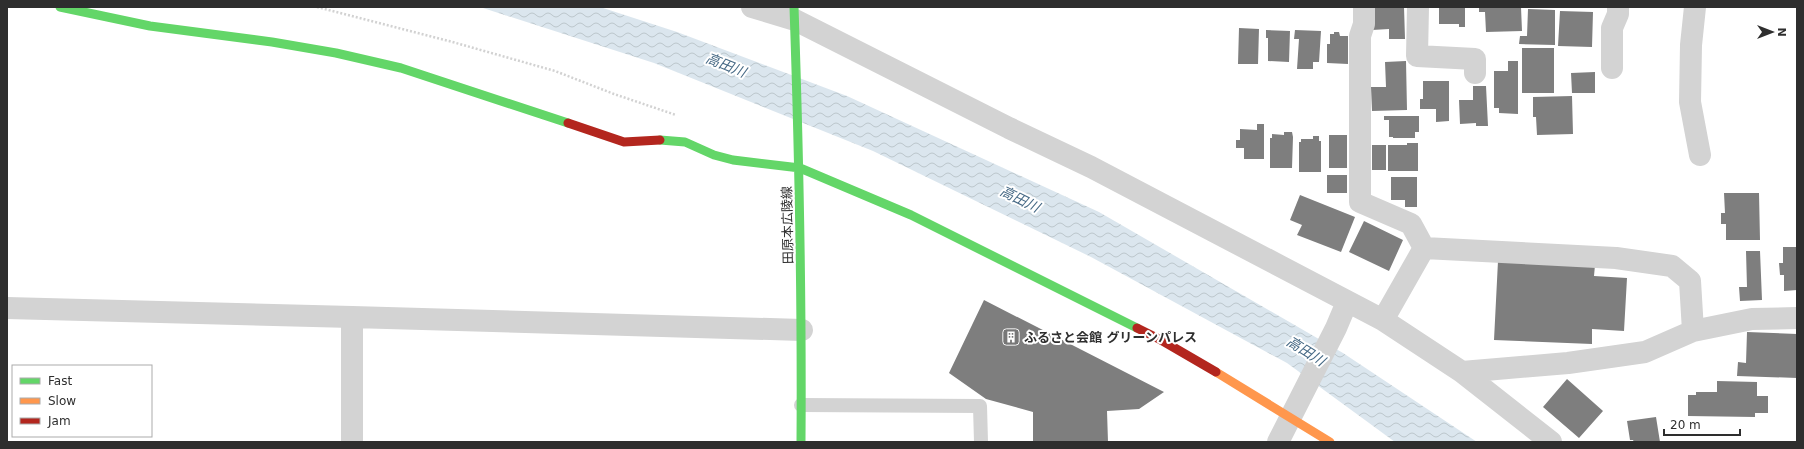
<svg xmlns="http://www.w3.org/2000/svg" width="1804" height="449" font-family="'DejaVu Sans','Noto Sans JP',sans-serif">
	<defs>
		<pattern id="water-waves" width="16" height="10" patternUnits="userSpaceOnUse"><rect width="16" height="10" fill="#dbe6ee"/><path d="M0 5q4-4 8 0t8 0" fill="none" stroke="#bcc6cc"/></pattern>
	</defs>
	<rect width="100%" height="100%" fill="#fff"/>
	<!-- water -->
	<path fill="url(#water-waves)" d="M480,7H600L677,32L847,96L1099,212L1343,353L1477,442H1395L1287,363L1091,257L873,151L654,63Z"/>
	<!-- building -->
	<path fill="#7e7e7e" d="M1372,7H1404L1405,39H1389V29L1372,30Z
		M1439,7H1465V27H1459V24H1439Z
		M1479,7H1521L1522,31L1486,32L1485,12H1479Z
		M1528,9L1555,10V45L1519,44L1520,36H1527Z
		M1560,11L1593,12L1592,47L1558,46Z
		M1239,28L1259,29L1258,64H1238Z
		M1266,30L1290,31L1289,62L1268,61V38H1266Z
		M1295,30L1321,31L1319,62H1313V69H1297L1299,39H1294Z
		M1334,32H1339L1340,36H1348V64L1327,63V44H1330V34H1334Z
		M1522,48H1554V93H1522Z
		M1406,61L1407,110L1372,111L1371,87H1386L1385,62Z
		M1508,61H1518V114L1499,113V108H1494V71H1508Z
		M1595,72V93H1572L1571,73Z
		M1423,81H1449V121L1436,122V109H1420V99H1423Z
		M1473,86H1486L1488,126H1476V123L1460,124L1459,100H1473Z
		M1572,96L1573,134L1537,135L1536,117H1533V97Z
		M1384,116H1419V132H1415V138H1393V137H1389V120H1384Z
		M1257,124H1264V159H1244V148H1236V140H1240V129L1257,130Z
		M1284,132H1292L1293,137L1292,168H1270V138H1272V134L1284,135Z
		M1329,135H1347V168H1329Z
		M1313,136H1319V141H1321V172H1299V142H1301V139H1313Z
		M1407,143H1418V171H1388V145H1407Z
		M1372,145H1386V170H1372Z
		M1327,175H1347V193H1327Z
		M1391,177H1417V207H1405V200H1391Z
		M1724,193H1759L1760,240H1726V224H1721V213H1725Z
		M1300,195L1355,217L1341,252L1297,235L1302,225L1290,220Z
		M1364,221L1403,240L1389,271L1349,252Z
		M1783,247H1797V290L1784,291V275H1780L1779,263H1783Z
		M1746,251H1760L1762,300L1740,301L1739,287H1747Z
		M1498,261L1595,265L1594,276L1627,278L1624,331L1592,329V344L1494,340Z
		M984,300L1164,392L1139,409L1107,411L1108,442H1033V412L986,399L949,373Z
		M1747,332L1797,334V378L1737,376L1738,362L1746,363Z
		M1567,379L1603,411L1579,438L1543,407Z
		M1717,381L1757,382V396H1768V413H1755V417L1688,416V395H1696V392H1717Z
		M1656,417L1660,442H1634L1633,440H1630L1627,421Z"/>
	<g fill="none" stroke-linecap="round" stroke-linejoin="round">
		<!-- path -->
		<path stroke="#d2d2d2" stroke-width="2.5" stroke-dasharray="2 2" stroke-linecap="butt" d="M317,7L449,41L555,71L614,94L676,115"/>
		<!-- lane -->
		<path stroke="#d3d3d3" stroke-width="14" d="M801,405L980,406L981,442"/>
		<!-- street -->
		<path stroke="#d3d3d3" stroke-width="22" d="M752,7L795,20L1009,128L1091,167L1383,320L1462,372L1551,442
			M1364,7V24L1360,36V202L1411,224L1424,248
			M1418,7L1417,56L1475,59V73
			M1695,7L1691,45L1690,102L1700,155
			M1612,68V28L1618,14V7
			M1424,248L1616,258L1672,266L1690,281L1693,331
			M7,308L352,317L802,330
			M352,317V442
			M1383,320L1424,248
			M1462,372L1568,363L1645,352L1693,331L1752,319L1797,318
			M1278,442L1336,328L1347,302"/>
		<!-- fast -->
		<path stroke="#63d668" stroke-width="9" d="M60,7L150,26L272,42L336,53L401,68L568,123
			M794,7C799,152 802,297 801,442
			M660,140L685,142L714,155L733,160L800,168L911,215L1137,328"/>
		<!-- slow -->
		<path stroke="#ff974d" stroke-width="9" d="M1216,372L1330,442"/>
		<!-- jam -->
		<path stroke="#b3261e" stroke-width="9" d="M568,123L624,142L660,140
			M1137,328L1161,340L1216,372"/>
	</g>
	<!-- icons -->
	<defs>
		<symbol id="building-square" viewBox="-11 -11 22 22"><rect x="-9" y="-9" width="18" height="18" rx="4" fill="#777" stroke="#fff"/><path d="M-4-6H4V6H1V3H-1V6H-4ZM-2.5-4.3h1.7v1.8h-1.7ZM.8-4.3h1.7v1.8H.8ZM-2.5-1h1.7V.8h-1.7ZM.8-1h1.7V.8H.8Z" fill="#fff"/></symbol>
	</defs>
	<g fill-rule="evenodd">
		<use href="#building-square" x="1001" y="327" width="20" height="20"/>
	</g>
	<g text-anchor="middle" stroke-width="4" stroke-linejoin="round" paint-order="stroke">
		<!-- street labels -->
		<g font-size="13" fill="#2e2e2e" stroke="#fff">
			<text transform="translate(787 225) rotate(-91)" y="5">田原本広陵線</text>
		</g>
		<!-- poi labels -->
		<g font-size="13" font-weight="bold" fill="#2e2e2e" stroke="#fff" text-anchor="start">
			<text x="1024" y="342">ふるさと会館 グリーンパレス</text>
		</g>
		<!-- water labels -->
		<g font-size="14" font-style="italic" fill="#466985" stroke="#fff">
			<text transform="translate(726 65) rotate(22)" y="5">高田川</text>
			<text transform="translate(1020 199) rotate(26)" y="5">高田川</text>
			<text transform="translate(1306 351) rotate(32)" y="5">高田川</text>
		</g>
	</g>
	<!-- border -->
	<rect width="1804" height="449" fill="none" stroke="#2e2e2e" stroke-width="16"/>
	<!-- legend -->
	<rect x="12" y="365" width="140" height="72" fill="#ffffff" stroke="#ababab"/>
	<rect x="20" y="378" width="20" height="6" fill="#63d668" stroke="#ababab"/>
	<text x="48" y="385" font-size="12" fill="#2e2e2e">Fast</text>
	<rect x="20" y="398" width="20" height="6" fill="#ff974d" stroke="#ababab"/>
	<text x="48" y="405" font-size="12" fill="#2e2e2e">Slow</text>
	<rect x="20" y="418" width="20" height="6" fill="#b3261e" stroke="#ababab"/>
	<text x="48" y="425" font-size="12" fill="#2e2e2e">Jam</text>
	<!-- north arrow -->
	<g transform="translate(1772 32) rotate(90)" stroke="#ffffff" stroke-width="3" paint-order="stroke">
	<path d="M0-3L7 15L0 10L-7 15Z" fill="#2e2e2e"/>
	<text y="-6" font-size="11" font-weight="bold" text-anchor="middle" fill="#2e2e2e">N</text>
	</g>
	<!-- scale -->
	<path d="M1664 429v6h76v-6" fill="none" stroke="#2e2e2e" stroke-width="2"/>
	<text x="1670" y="429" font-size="12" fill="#2e2e2e" stroke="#ffffff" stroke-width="3" paint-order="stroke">20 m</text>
</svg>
